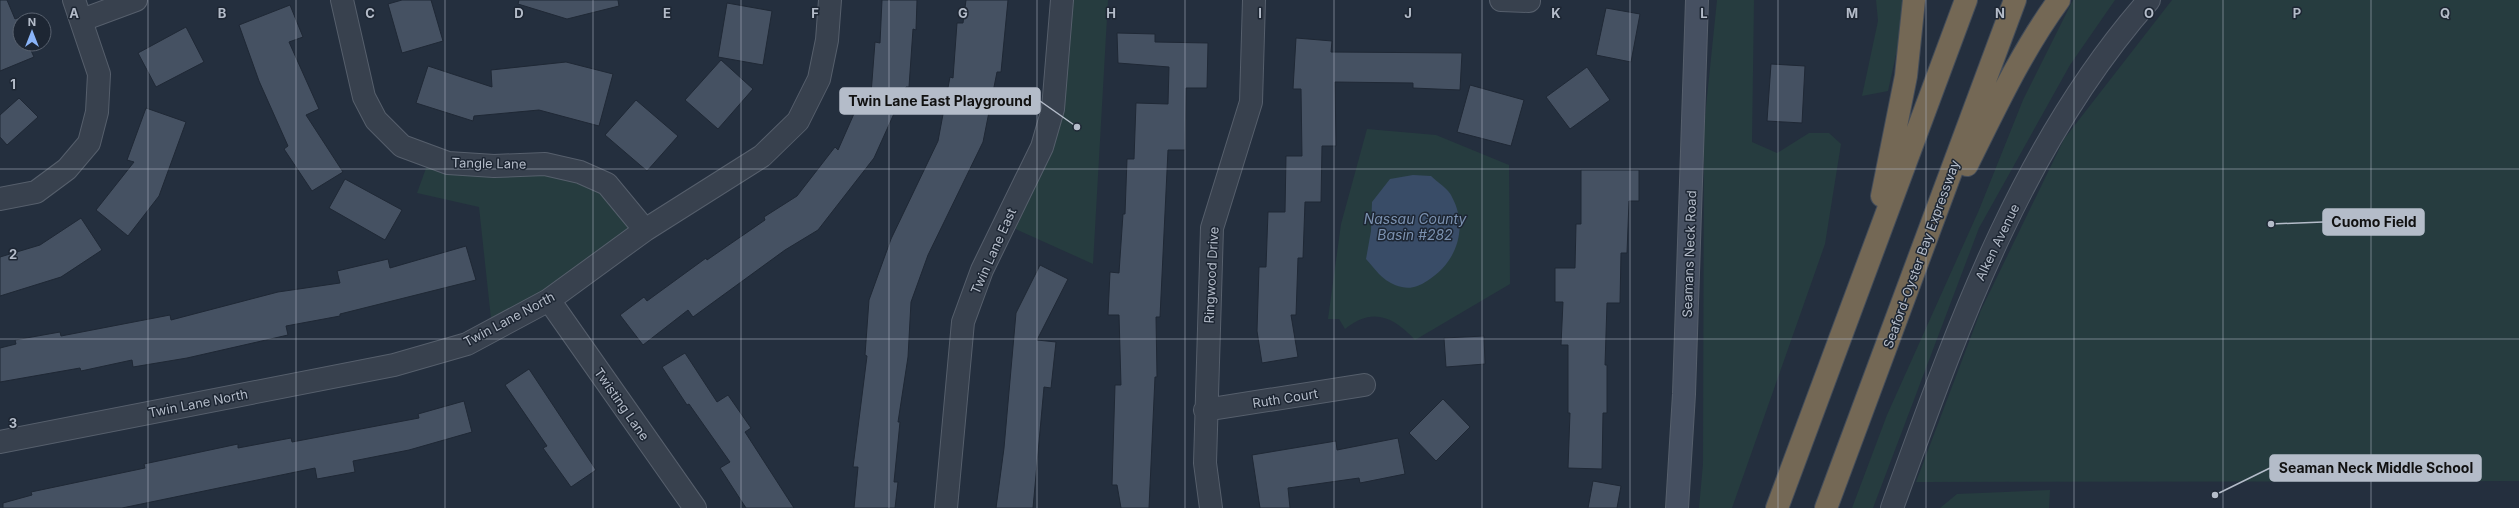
<svg xmlns="http://www.w3.org/2000/svg" width="2519" height="508" font-family="Inter,sans-serif">
	<rect width="100%" height="100%" fill="#242f3e"/>
	<!-- green -->
	<path fill="#263c3f" d="M1067,0H1108L1093,264L1009,226L1045,154Z
		M1717,0H1754L1752,142L1777,153L1809,133H1829L1841,144L1825,244L1732,508H1699L1703,464L1704,126Z
		M1876,0H1904L1905,14L1888,91L1862,96L1878,21Z
		M2073,0H2115L2070,65L1979,228L1873,508H1852L1887,415L1979,210L2023,100Z
		M2172,0H2519V481L1916,482L1981,310L2064,139Z
		M1367,129L1436,135L1509,165L1510,284L1415,340C1393,316 1372,307 1345,329L1339,319H1328L1341,224Z
		M429,160L579,174L642,229L492,328L479,207L417,193Z
		M2050,490L2049,508H1940L1957,494Z"/>
	<!-- water -->
	<path fill="#394c67" d="M1413,175L1431,176C1437,182 1449,189 1452,197C1469,229 1456,263 1427,281C1416,288 1408,290 1395,285C1382,280 1375,269 1366,259L1371,231L1372,202L1390,179Z"/>
	<!-- building -->
	<path fill="#455162" stroke="#1f2835" d="M0,0H7L15,19L20,17V44H28L34,57L0,71Z
		M402,0H431L443,41L402,53L388,4Z
		M519,0H618L619,6L567,19L518,4Z
		M882,0H917L916,30L913,29L909,87H906L874,158L818,230L785,250L693,317L688,310L643,345L620,315L644,297L647,301L706,258L707,260L765,220L764,217L797,196L835,147L838,150L864,91L871,94L875,42L880,43Z
		M966,0H1008L1001,72H997L983,142L928,255L911,302L908,357L898,422H900L894,482H898L895,508H854L858,467H853L867,356L865,355L869,300L891,239L938,141L950,77L953,78L957,23H963Z
		M727,3L772,11L763,65L718,57Z
		M290,5L303,37L289,42L319,109L306,115L343,172L312,191L284,149L288,146L259,81L239,25Z
		M1606,8L1640,14L1631,62L1596,55Z
		M186,27L204,62L156,87L138,53Z
		M1117,33L1155,34V42L1208,43L1207,88H1186L1185,150H1168L1160,317H1156L1157,377H1155L1149,508H1121L1117,485H1112L1115,385H1121L1119,315H1108L1110,272L1119,273L1123,214H1125L1127,159H1134L1136,103L1168,104L1169,67L1118,63Z
		M1296,38L1332,41L1331,52L1462,53L1460,90L1413,88V83L1335,82L1336,146H1322L1321,202H1305L1303,258H1298L1296,315H1291L1298,357L1262,363L1257,331L1259,267H1266L1268,212H1285L1286,156H1302L1301,89H1293Z
		M721,60L753,89L718,129L685,100Z
		M566,62L613,74L599,126L539,110L474,116L473,121L416,103L428,66L492,87L491,70Z
		M1771,64L1805,66L1802,123L1767,121Z
		M1587,67L1610,100L1570,129L1546,97Z
		M1470,85L1524,100L1511,146L1457,132Z
		M19,98L38,117L7,145L0,137V115Z
		M636,100L678,136L647,171L605,135Z
		M146,108L186,122L159,196L128,236L96,210L134,162L127,160Z
		M1581,170H1639V201H1629L1627,253H1621L1620,303H1607L1605,365H1607V413H1603L1602,469L1568,468L1570,413H1568V345H1561L1563,302H1555V268H1575L1576,224H1581Z
		M345,179L402,210L385,240L329,208Z
		M81,218L102,250L61,277L0,296V257L40,245Z
		M466,246L476,280L340,314V316L286,326L288,335L187,358L133,367L132,360L81,371L80,368L0,382V348L16,344L15,340L60,332L61,336L170,315L171,320L278,292L340,283L337,271L388,259L390,268Z
		M1040,265L1068,279L1037,340L1056,342L1051,388L1044,387L1033,508H996L1004,448L1016,313Z
		M1484,336L1485,364L1446,367L1444,338Z
		M685,353L717,402L728,395L751,428L745,432L794,508H746L720,468L730,462L689,404L687,405L662,367Z
		M529,369L596,470L571,487L543,448L547,446L505,385Z
		M1443,399L1470,427L1436,461L1409,433Z
		M464,401L472,432L409,450L353,461L355,472L317,479L315,468L122,508H3V503L32,495L31,492L145,468L144,464L238,444V448L291,438L292,442L419,418L418,414Z
		M1398,438L1405,474L1360,483L1359,478L1288,488L1290,508H1260L1252,455L1336,441L1337,450Z
		M1593,481L1621,486L1617,508H1588Z"/>
	<g fill="none" stroke-linecap="round" stroke-linejoin="round">
		<defs>
			<path id="minor" d="M342,0L364,97L376,120L402,146L448,163L494,166L545,164L580,172L607,184L645,230
				M1501,0L1529,1
				M82,20L136,0
				M0,199L36,192L67,169L89,143L97,112L99,74L74,0
				M549,300L695,508
				M1205,410L1364,385
				M0,442L394,365L467,344L549,300L645,230L762,156L798,121L819,79L827,40L830,0
				M946,508L963,322L982,270L1042,147L1053,109L1062,0
				M1211,508L1205,463L1212,228L1251,102L1254,0
				M1892,508C1957,329 2021,145 2149,0"/>
			<path id="secondary" d="M1677,508L1684,394L1697,0"/>
			<path id="motorway" d="M1967,165C1995,109 2021,52 2059,0
				M1882,196L1906,76L1914,0
				M1777,508L1966,0
				M1826,508L2015,0"/>
		</defs>
		<!-- minor casing -->
		<use href="#minor" stroke="#565f6c" stroke-width="24"/>
		<!-- secondary casing -->
		<use href="#secondary" stroke="#565f6c" stroke-width="24"/>
		<!-- motorway casing -->
		<use href="#motorway" stroke="#434c59" stroke-width="24"/>
		<!-- minor -->
		<use href="#minor" stroke="#38414e" stroke-width="22"/>
		<!-- secondary -->
		<use href="#secondary" stroke="#465061" stroke-width="22"/>
		<!-- motorway -->
		<use href="#motorway" stroke="#746855" stroke-width="22"/>
	</g>
	<!-- grid -->
	<path fill="none" stroke="#b4bcc9" stroke-width="1" stroke-opacity="0.55" d="M148,0V508M296,0V508M445,0V508M593,0V508M741,0V508M889,0V508M1037,0V508M1185,0V508M1334,0V508M1482,0V508M1630,0V508M1778,0V508M1926,0V508M2074,0V508M2223,0V508M2371,0V508M0,169H2519M0,339H2519"/>
	<g text-anchor="middle" stroke-width="3" stroke-linejoin="round" paint-order="stroke">
		<!-- street labels -->
		<g font-size="13" fill="#b4bcc9" stroke="#1d2633">
			<text transform="translate(489 163) rotate(1)" y="5">Tangle Lane</text>
			<text transform="translate(1997 242) rotate(-64)" y="5">Alken Avenue</text>
			<text transform="translate(993 251) rotate(-66)" y="5">Twin Lane East</text>
			<text transform="translate(1689 254) rotate(-88)" y="5">Seamans Neck Road</text>
			<text transform="translate(1921 254) rotate(-70)" y="5">Seaford-Oyster Bay Expressway</text>
			<text transform="translate(1211 275) rotate(-87)" y="5">Ringwood Drive</text>
			<text transform="translate(509 319) rotate(-28)" y="5">Twin Lane North</text>
			<text transform="translate(1285 398) rotate(-9)" y="5">Ruth Court</text>
			<text transform="translate(198 403) rotate(-11)" y="5">Twin Lane North</text>
			<text transform="translate(622 404) rotate(55)" y="5">Twisting Lane</text>
		</g>
		<!-- water labels -->
		<g font-size="14" font-style="italic" fill="#7c92b1" stroke="#1d2633">
			<text x="1415" y="224">Nassau County<tspan x="1415" dy="16">Basin #282</tspan></text>
		</g>
	</g>
	<g font-size="13" text-anchor="middle" font-weight="bold" fill="#b4bcc9" stroke="#1d2633" stroke-width="3" stroke-linejoin="round" paint-order="stroke">
		<text x="74" y="18">A</text>
		<text x="222" y="18">B</text>
		<text x="370" y="18">C</text>
		<text x="519" y="18">D</text>
		<text x="667" y="18">E</text>
		<text x="815" y="18">F</text>
		<text x="963" y="18">G</text>
		<text x="1111" y="18">H</text>
		<text x="1260" y="18">I</text>
		<text x="1408" y="18">J</text>
		<text x="1556" y="18">K</text>
		<text x="1704" y="18">L</text>
		<text x="1852" y="18">M</text>
		<text x="2000" y="18">N</text>
		<text x="2149" y="18">O</text>
		<text x="2297" y="18">P</text>
		<text x="2445" y="18">Q</text>
		<text x="13" y="89">1</text>
		<text x="13" y="259">2</text>
		<text x="13" y="428">3</text>
	</g>
	<!-- callouts -->
	<path fill="none" stroke="#b4bcc9" stroke-width="1.5" d="M1077 127L1040 101M2271 224L2323 222M2215 495L2270 468"/>
	<g fill="#b4bcc9" stroke="#1d2633" stroke-width="1.5">
		<circle cx="1077" cy="127" r="4"/>
		<circle cx="2271" cy="224" r="4"/>
		<circle cx="2215" cy="495" r="4"/>
	</g>
	<g fill="#b4bcc9" stroke="#b4bcc9" stroke-width="1.5">
		<rect x="840" y="88" width="200" height="26" rx="4"/>
		<rect x="2323" y="209" width="101" height="26" rx="4"/>
		<rect x="2270" y="455" width="211" height="26" rx="4"/>
	</g>
	<g font-size="14" text-anchor="middle" font-weight="bold" fill="#111">
		<text x="940" y="106">Twin Lane East Playground</text>
		<text x="2374" y="227">Cuomo Field</text>
		<text x="2376" y="473">Seaman Neck Middle School</text>
	</g>
	<!-- north arrow -->
	<g transform="translate(32 32)"><circle r="19" fill="#1d2633" stroke="#59626f"/>
	<path d="M0-3L7 15L0 10L-7 15Z" fill="#8ab4f8"/>
	<text y="-6" font-size="11" font-weight="bold" text-anchor="middle" fill="#b4bcc9">N</text>
	</g>
</svg>
